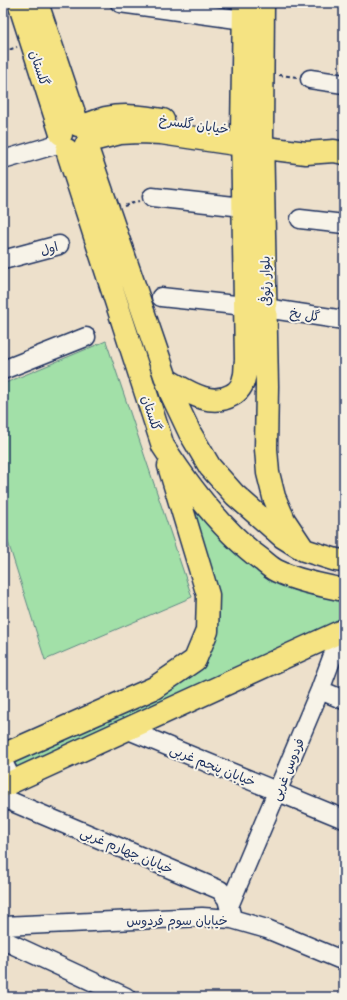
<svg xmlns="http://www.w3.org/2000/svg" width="347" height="1000" font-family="'Balsamiq Sans','Playpen Sans Arabic',sans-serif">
	<rect width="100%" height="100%" fill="#ede0cb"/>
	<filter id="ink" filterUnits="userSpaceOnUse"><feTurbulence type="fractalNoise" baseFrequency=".025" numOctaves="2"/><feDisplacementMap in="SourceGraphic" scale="8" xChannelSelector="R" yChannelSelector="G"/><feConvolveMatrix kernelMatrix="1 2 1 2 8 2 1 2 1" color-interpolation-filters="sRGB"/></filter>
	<g filter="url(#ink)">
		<!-- green -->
		<path fill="#a2e0a8" stroke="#5e8883" d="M106,341L192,597L45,660L3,526V384Z
			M181,481L234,546L344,597V623L18,768L14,761L201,670C215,646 221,628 219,599Z"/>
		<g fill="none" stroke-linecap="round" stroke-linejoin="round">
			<defs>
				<path id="minor" d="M120,3L244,20
					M310,79L344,84
					M3,160L61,143
					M152,197L243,207
					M300,219L344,224
					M3,260L59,245
					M161,297L245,306
					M265,308L344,320
					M3,370L86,337
					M320,690L344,700
					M126,729L344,819
					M3,762L13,782
					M3,798L220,890L227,899L231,914
					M229,906L320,690L342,631
					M3,926L202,917L232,919L267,929L344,961
					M3,940L126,997"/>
				<path id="major" d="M19,3L61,134
					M37,3L78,125
					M263,3L262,134L267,386L266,449L268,473L274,497L284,520L304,550
					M82,126C90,124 98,120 106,118C124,114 145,117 163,120
					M88,141L120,133L139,132L161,133L242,145L306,153L334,151L344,153
					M86,145L171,393L190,433L210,467L235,495L283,537L304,550L336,560L344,561
					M67,150L163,446C189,486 223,532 262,560C267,564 271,568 277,571C298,581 321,585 344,590
					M167,380C187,391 210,408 232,395C238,392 243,385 244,378C246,373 245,365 246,360L242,131L244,3
					M3,755L154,688L195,660L207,631L208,595L169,466
					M3,786L344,630"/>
			</defs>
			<!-- minor casing -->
			<use href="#minor" stroke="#1b2f5e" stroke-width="21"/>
			<!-- major casing -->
			<use href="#major" stroke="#1b2f5e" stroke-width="25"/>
			<!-- path -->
			<path stroke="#1b2f5e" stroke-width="2" stroke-dasharray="4 3" stroke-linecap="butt" d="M3,52L17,47
				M279,75L297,77
				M124,206L139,201"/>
			<!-- minor -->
			<use href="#minor" stroke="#f7f3e8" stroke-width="18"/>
			<!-- major -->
			<use href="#major" stroke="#f5e382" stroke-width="22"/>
		</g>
	</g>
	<g text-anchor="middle" stroke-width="4" stroke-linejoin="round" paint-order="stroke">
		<!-- street labels -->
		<g font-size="13" fill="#1b2f5e" stroke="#f7f3e8">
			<text transform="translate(40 68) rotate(72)" y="5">گلستان</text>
			<text transform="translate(194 124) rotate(8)" y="5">خیابان گلسرخ</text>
			<text transform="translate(49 248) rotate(-15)" y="5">اول</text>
			<text transform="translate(265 281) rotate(-91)" y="5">بلوار رئوفی</text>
			<text transform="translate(305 314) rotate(9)" y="5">گل یخ</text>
			<text transform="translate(152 413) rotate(72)" y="5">گلستان</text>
			<text transform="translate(213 765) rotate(22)" y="5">خیابان پنجم غربی</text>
			<text transform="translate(287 769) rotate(-67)" y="5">فردوس غربی</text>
			<text transform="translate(127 850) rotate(23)" y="5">خیابان چهارم غربی</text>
			<text x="177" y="925">خیابان سوم فردوس</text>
		</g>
	</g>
	<!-- margin -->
	<rect width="347" height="1000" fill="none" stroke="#f7f3e8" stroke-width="16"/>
	<rect x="8" y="8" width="331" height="984" fill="none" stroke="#1b2f5e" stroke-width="1.5" filter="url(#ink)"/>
</svg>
